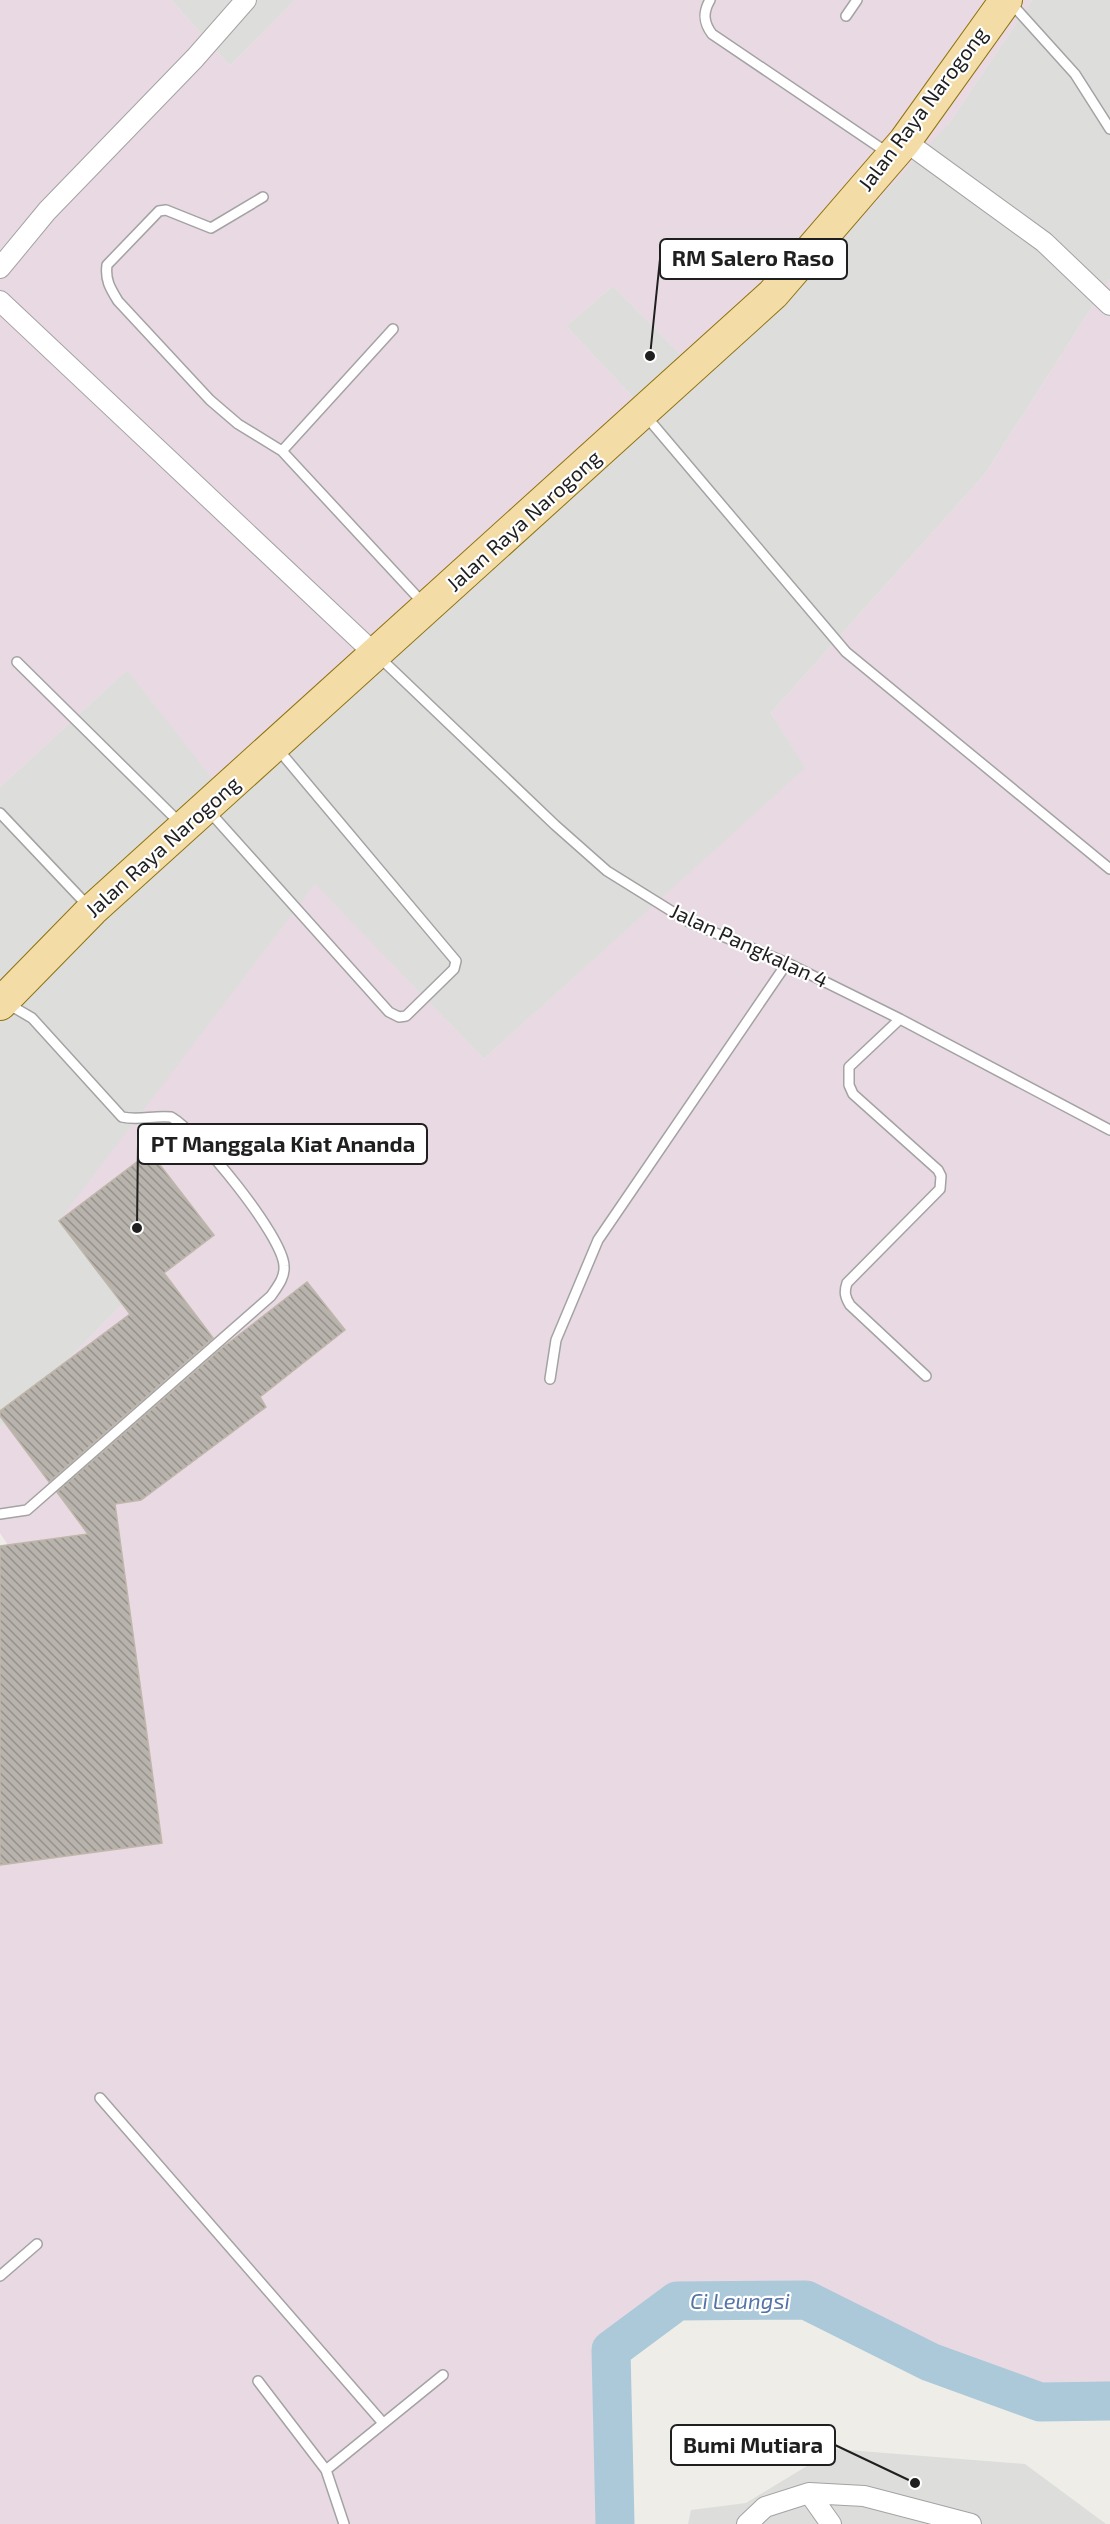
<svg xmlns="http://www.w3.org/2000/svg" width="1110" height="2524" font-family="'Exo 2',sans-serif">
	<defs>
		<pattern id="building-back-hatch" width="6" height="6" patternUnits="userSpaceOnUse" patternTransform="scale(1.5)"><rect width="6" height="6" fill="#b8b3ac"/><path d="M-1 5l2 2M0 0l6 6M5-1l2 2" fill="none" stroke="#95918b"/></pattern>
	</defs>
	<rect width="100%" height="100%" fill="#efede7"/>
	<!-- residential -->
	<path fill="#dddddc" d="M171,0H295L230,66Z
		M1032,0H1110V279L985,474L771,713L806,768L484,1059L315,885L123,1304L0,1428V787L128,669L230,801L644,409L566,326L613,286L696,370L949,123Z
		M835,2449L1025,2464L1106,2524H688L691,2510L746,2503Z"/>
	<!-- industrial -->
	<path fill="#e8d9e3" d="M0,0H171L230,66L295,0H1032L949,123L860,220L696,370L613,286L566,326L645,410L230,801L127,670L0,787Z
		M1110,279V2401L1040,2402L926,2360L806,2300L677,2301L611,2350L615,2524H0V1702L42,1596L0,1533V1428L123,1304L59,1221L315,884L484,1059L805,768L771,713L985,474Z"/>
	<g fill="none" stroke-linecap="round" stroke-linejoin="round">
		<!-- river -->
		<path stroke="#abc9d9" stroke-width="39" d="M615,2524L611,2350L677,2301L806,2300L930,2362L1040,2402L1110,2401"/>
	</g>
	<!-- building -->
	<path fill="url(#building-back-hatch)" stroke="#c0b6aa" stroke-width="1.5" d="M150,1152L214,1235L164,1273L213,1338L49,1482L0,1416V1411L130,1314L59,1221Z
		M307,1282L345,1330L260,1397L266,1407L141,1500L115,1504L162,1843L0,1865V1546L88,1534L57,1492L222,1348Z"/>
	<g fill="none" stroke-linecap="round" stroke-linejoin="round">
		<defs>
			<path id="service" d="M710,0C703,12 703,22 712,34L888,153
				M1010,2L1075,74L1110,129
				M846,16L857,0
				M263,197L211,228L166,210L159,211L107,265C105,280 110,288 118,301L210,400L238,424L282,451
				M393,329L282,451L423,603
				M645,415L846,652L1110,869
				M378,656L555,825L607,871L689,922L787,963L900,1019L1110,1130
				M17,662L180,823
				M208,810L389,1012L399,1017L406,1016L454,969L456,961L277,748
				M0,813L89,907
				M900,1019L849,1067V1085L853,1094L938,1170L941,1176L940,1189L847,1283C844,1292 845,1297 850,1305L926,1376
				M550,1379L556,1340L598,1240L787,963
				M0,1514L27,1510L271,1296C277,1287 285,1278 284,1266C283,1236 198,1132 171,1117C154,1115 139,1121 122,1117L32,1018L8,1004
				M100,2098L383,2423
				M0,2276L37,2244
				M258,2381L326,2470L344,2524
				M326,2470L443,2375"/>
			<path id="minor" d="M905,141L1044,242L1110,305
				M0,268L47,211L195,58L246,0
				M0,301L376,655
				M809,2493L831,2524
				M747,2524L765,2507L809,2493L864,2496L971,2524"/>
			<path id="primary" d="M0,1004L92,910L773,294L905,141L1006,0"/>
		</defs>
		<!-- service casing -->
		<use href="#service" stroke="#a3a3a3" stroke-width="12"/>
		<!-- minor casing -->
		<use href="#minor" stroke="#a3a3a3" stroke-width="22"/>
		<!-- primary casing -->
		<use href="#primary" stroke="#8e730d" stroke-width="34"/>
		<!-- service -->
		<use href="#service" stroke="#fff" stroke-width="9"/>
		<!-- minor -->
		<use href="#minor" stroke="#fff" stroke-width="20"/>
		<!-- primary -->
		<use href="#primary" stroke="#f4dca7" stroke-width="32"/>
	</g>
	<g text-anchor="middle" stroke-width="4.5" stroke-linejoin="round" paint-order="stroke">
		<!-- street labels -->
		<g font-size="21" fill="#1f1f1f" stroke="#fff">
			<text transform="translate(923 109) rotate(-53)" y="7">Jalan Raya Narogong</text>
			<text transform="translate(524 521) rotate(-42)" y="7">Jalan Raya Narogong</text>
			<text transform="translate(163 847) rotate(-42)" y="7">Jalan Raya Narogong</text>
			<text transform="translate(749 946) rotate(25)" y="7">Jalan Pangkalan 4</text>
		</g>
		<!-- water labels -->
		<g font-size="22" font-style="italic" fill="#5473a7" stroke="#fff">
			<text x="740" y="2309">Ci Leungsi</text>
		</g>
	</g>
	<!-- callouts -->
	<path fill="none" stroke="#1f1f1f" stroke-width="2" d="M650 356L660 259M137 1228L138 1144M915 2483L835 2445"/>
	<g fill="#1f1f1f" stroke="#fff" stroke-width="2">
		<circle cx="650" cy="356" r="6"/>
		<circle cx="137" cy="1228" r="6"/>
		<circle cx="915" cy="2483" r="6"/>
	</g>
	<g fill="#fff" stroke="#1f1f1f" stroke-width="2">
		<rect x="660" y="239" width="187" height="40" rx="6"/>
		<rect x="138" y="1124" width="289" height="40" rx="6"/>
		<rect x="671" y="2425" width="164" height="40" rx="6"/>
	</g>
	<g font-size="22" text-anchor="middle" font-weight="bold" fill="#1f1f1f">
		<text x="753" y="266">RM Salero Raso</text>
		<text x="283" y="1152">PT Manggala Kiat Ananda</text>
		<text x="753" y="2453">Bumi Mutiara</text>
	</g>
</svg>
